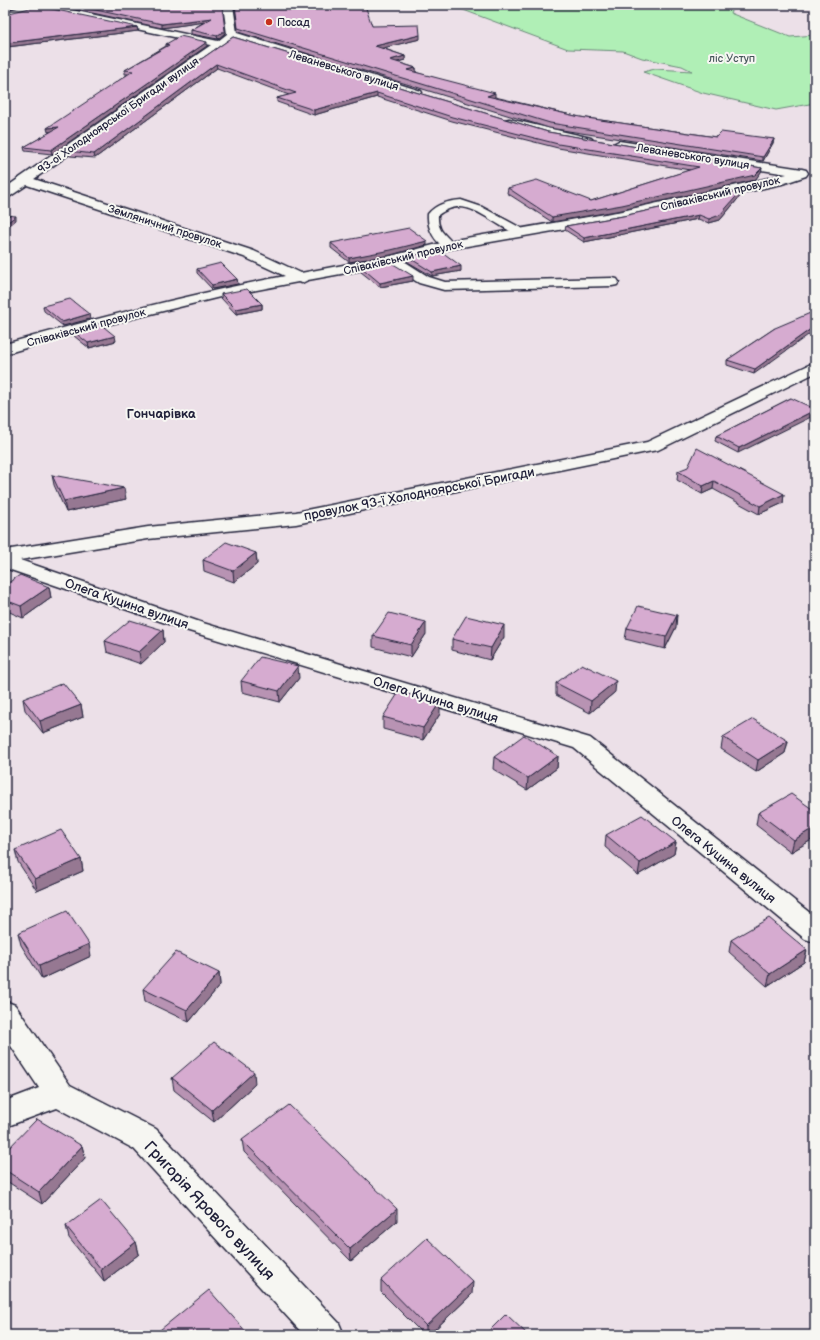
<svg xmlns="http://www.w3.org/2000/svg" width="820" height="1340" font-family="'Balsamiq Sans',sans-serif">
	<rect width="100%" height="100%" fill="#ece0e8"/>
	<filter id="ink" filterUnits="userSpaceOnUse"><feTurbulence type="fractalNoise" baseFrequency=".025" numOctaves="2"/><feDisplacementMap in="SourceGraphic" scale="8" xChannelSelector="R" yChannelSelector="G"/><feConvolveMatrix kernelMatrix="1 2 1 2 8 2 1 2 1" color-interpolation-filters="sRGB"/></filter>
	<g filter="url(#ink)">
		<!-- green -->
		<path fill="#b0efb6" stroke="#698878" d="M450,5H734L730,13L790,37L815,35V103L776,110L703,93L643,72L655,69L692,71L682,66L642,58L623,51L568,49Z"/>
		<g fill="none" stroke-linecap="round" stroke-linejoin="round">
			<defs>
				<path id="lane" d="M461,200L482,207L521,228L526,233L525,235H517C511,231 504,228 498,224C477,211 460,198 438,215C437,232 446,234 454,245L449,248C435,245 427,228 428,214C436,204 448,201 461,200Z"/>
				<path id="street" d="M30,5H48L218,41L227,34L223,5H233L237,33L421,91L422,93L421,95H413L233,39L34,179L254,251L301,273L391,256L449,241L622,211L787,174L615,147L613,145L615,143L619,141L802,169L806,170L808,173L806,176L782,184L622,219L450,249L404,261L429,277L445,282L612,278L617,279L619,282L617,285L612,286L444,290L419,283L390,265L308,280L302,283L298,282L220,297L94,328L5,354V344C97,318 190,294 285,276L244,257L27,185L9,197L5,198V188L211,45L39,8L5,17V11Z
					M509,119L591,138L593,140L591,142L587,143L505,124L503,122L505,120Z
					M815,362V373L658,450L652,451L296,524L148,539L20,560L203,623L590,738L815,917V942L805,939L574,748L189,631L5,568V550L148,527L296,512L647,442Z
					M5,1001L15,1005L70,1085L156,1129L339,1323L344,1335H304L134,1149L57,1108L5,1127V1101L39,1088L5,1037Z"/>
			</defs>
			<!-- lane casing -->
			<use href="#lane" stroke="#22223b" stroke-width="3"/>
			<!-- street casing -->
			<use href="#street" stroke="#22223b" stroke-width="3"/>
			<!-- lane -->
			<use href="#lane" fill="#f6f6f2" fill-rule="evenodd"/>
			<!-- street -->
			<use href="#street" fill="#f6f6f2" fill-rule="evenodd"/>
		</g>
		<!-- wall -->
		<path fill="#b893b3" stroke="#22223b" d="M55,5H222L225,33L218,39L191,34V30L204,22L162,28Z
			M235,5L372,26L420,39L382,48L405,56V60L397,62L416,68V72H415L495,97L580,117L716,137L774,139L773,143L763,161L549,128L238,32Z
			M5,14L137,27L138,31L7,47L5,45Z
			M233,37L548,132L762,168L761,172L755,180L622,210L552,222L507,193L508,188L591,201L690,170L558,148L452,121L377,97L314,115L277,102V98L289,95L217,68L95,158L70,156L69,151Z
			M166,44L207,46L52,154L25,151L24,147L51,132H48L128,74H125V70L166,46Z
			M742,190V194L720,220L709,223L698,219L584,242L565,230L566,226L623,216Z
			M331,243L427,245L391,255L349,262L331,248Z
			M408,257L461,271L432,276L408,262Z
			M361,267L413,281L380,287L361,272Z
			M197,269L237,279L238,284L212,289L197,273Z
			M221,294L262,304V309L236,314L221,298Z
			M43,306L90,319L63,326L44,311Z
			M775,328L754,374L727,365V360Z
			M73,331L116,341L89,348L74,336Z
			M791,398L738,453L715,441L716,436Z
			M678,471L784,494L783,503L759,514L713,489L702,494L677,480Z
			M52,475L126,499L66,512L54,485Z
			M256,553L257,564L234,582L204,571L203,560Z
			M5,585L49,587L51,598L23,618L5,610Z
			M676,627L665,649L625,639L627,628Z
			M163,630L164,642L141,664L107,652L105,641Z
			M426,634L411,657L373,647V636Z
			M504,637L490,660L452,650V639Z
			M299,678L280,702L242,692L241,681Z
			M556,683L615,692L590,713L556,695Z
			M23,699L81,705L83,717L43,733L25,710Z
			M440,714L423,740L383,729V717Z
			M723,737L788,741L785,753L756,772L721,749Z
			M558,756L557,768L527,790L493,769L494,757Z
			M815,811V838L791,852L756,825L758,813Z
			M606,835L676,842L674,854L638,875L605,847Z
			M15,850L81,859L83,871L37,891L18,862Z
			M18,933L91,956L42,979L21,945Z
			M731,940L807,950L804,962L767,986L729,952Z
			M219,973L220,985L189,1022L145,1001L143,989Z
			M172,1078L255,1084L214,1122L174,1090Z
			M242,1140L397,1221L351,1261L244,1152Z
			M82,1146L85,1158L42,1204L5,1180V1152Z
			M66,1226L136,1242L139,1254L104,1281L69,1238Z
			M381,1280L472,1294L429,1335H424L381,1292Z"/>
		<!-- shaded-wall -->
		<path fill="#967892" stroke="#22223b" d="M8,5H24L5,9V6Z
			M212,18L213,21L162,28V24Z
			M137,27L138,31L7,47V43Z
			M225,30V33L218,39L217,36Z
			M420,35V39L375,50V46Z
			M207,42V46L52,154L51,150Z
			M405,56V60L390,64V60Z
			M216,64L217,68L95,158L94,154Z
			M416,68V72L407,74V70Z
			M377,93V97L314,115V110Z
			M495,93V97L487,100V96Z
			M59,127L60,130L48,132L47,128Z
			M774,139L773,143L763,161V157Z
			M762,168L761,172L755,180L622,210L552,222V217Z
			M742,190V194L720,220L709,223V219Z
			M699,215L698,219L584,242V238Z
			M16,216V220L5,229V224Z
			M427,241V245L391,255L349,262V258Z
			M461,266V271L432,276V272Z
			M413,276V281L380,287V283Z
			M237,279L238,284L212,289V285Z
			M262,304V309L236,314V309Z
			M89,314L90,319L63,326L62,322Z
			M815,326V330L754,374L755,369Z
			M115,336L116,341L89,348L88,343Z
			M815,410V415L738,453L739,448Z
			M714,481L713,489L702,494L703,486Z
			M124,488L126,499L66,512L64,501Z
			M784,494L783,503L759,514L760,506Z
			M256,553L257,564L234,582L233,571Z
			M49,587L51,598L23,618L21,606Z
			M677,615L676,627L665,649L666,637Z
			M426,622V634L411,657V645Z
			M504,625V637L490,660L491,648Z
			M163,630L164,642L141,664L139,652Z
			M298,666L299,678L280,702L279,691Z
			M616,681L615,692L590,713L591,701Z
			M440,702V714L423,740V728Z
			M81,705L83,717L43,733L40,721Z
			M788,741L785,753L756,772L758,760Z
			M558,756L557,768L527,790L528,778Z
			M815,827V838L791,852L794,840Z
			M676,842L674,854L638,875L640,863Z
			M81,859L83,871L37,891L35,879Z
			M89,944L91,956L42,979L39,966Z
			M807,950L804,962L767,986L770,974Z
			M219,973L220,985L189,1022L187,1010Z
			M254,1072L255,1084L214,1122L212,1110Z
			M82,1146L85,1158L42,1204L39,1192Z
			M397,1209V1221L351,1261L350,1249Z
			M136,1242L139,1254L104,1281L101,1269Z
			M473,1282L472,1294L429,1335H426V1326Z"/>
		<!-- building -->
		<path fill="#d6abd0" stroke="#22223b" d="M72,5H222L225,30L217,36L191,30L212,18L162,24Z
			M235,5H365L372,26L419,25L420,35L375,46L405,56L390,60L416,68L407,70L495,93L487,96L580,117L716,137L721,132L774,139L763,157L550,123L238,28Z
			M38,6L137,27L7,43L5,41V14Z
			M180,36L207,42L51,150L24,147L59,127L47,128L133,71L125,70L169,45L166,44Z
			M233,37L548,132L762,168L755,175L622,205L552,217L508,188L537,180L591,201L699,167L558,144L452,117L377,93L314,110L277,98L296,93L216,64L94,154L69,151Z
			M742,190L720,215L709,219L699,215L584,238L566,226L623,216Z
			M5,215L16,216L5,224Z
			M409,228L427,241L391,250L349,258L331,243Z
			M438,249L461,266L432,272L408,257Z
			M390,262L413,276L380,283L361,267Z
			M221,263L237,279L212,285L197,269Z
			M247,289L262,304L236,309L221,294Z
			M70,299L89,314L62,322L43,306Z
			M815,311V326L755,369L727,360L775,328Z
			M99,323L115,336L88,343L73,331Z
			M791,398L815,409V410L739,448L716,436Z
			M697,448L784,494L760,506L714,481L703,486L678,471L688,467Z
			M52,475L124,488L64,501Z
			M226,542L256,553L233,571L203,560Z
			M20,575L49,587L21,606L5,600V585Z
			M638,606L677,615L666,637L627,628Z
			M389,613L426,622L411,645L373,636Z
			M466,616L504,625L491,648L452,639Z
			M130,620L163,630L139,652L105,641Z
			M260,657L298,666L279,691L241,681Z
			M582,664L616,681L591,701L556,683Z
			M63,683L81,705L40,721L23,699Z
			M399,692L440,702L423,728L383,717Z
			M753,719L788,741L758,760L723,737Z
			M524,735L558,756L528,778L494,757Z
			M791,794L815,811V827L794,840L758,813Z
			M642,815L676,842L640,863L606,835Z
			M61,830L81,859L35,879L15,850Z
			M67,911L89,944L39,966L18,933Z
			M769,918L807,950L770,974L731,940Z
			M176,952L219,973L187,1010L143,989Z
			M214,1042L254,1072L212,1110L172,1078Z
			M289,1105L397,1209L350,1249L242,1140Z
			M37,1119L82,1146L39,1192L5,1170V1152Z
			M101,1200L136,1242L101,1269L66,1226Z
			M427,1238L473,1282L426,1326L381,1280Z
			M209,1290L249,1335H156L155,1334Z
			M506,1314L528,1335H485Z"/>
	</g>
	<!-- markers -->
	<circle fill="#c8321e" stroke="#f6f6f2" stroke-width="1.5" cx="269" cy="22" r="4"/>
	<g text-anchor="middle" stroke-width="4" stroke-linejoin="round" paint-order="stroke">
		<!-- far-poi labels -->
		<g font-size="11" fill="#22223b" stroke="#f6f6f2" text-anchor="start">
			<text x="277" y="26">Посад</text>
		</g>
		<!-- far-park labels -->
		<g font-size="11" fill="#46555a" stroke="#f6f6f2">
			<text x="732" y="62">ліс Уступ</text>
		</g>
		<!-- far-street labels -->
		<g font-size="11" fill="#22223b" stroke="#f6f6f2">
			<text transform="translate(344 70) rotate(17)" y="4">Леваневського вулиця</text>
			<text transform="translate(118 115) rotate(-35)" y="4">93-ої Холодноярської Бригади вулиця</text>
			<text transform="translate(693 156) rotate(9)" y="4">Леваневського вулиця</text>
			<text transform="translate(720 193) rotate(-13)" y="4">Співаківський провулок</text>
			<text transform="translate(165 226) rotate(18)" y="4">Земляничний провулок</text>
			<text transform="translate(403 257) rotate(-13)" y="4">Співаківський провулок</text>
			<text transform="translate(86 327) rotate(-15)" y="4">Співаківський провулок</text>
		</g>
		<!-- far-quarter labels -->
		<g font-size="13" font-weight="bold" fill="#22223b" stroke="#f6f6f2">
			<text x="161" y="418">Гончарівка</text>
		</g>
		<!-- street labels -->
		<g font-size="13" fill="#22223b" stroke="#f6f6f2">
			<text transform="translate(419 493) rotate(-11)" y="5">провулок 93-ї Холодноярської Бригади</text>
			<text transform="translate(127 603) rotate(19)" y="5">Олега Куцина вулиця</text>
			<text transform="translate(436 699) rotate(17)" y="5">Олега Куцина вулиця</text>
			<text transform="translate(724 859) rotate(39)" y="5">Олега Куцина вулиця</text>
		</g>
		<!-- near-street labels -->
		<g font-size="16" fill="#22223b" stroke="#f6f6f2">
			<text transform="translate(210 1210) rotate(47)" y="6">Григорія Ярового вулиця</text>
		</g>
	</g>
	<!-- margin -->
	<rect width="820" height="1340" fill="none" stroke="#f6f6f2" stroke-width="20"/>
	<rect x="10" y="10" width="800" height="1320" fill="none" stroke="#22223b" stroke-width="1.5" filter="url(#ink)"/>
</svg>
